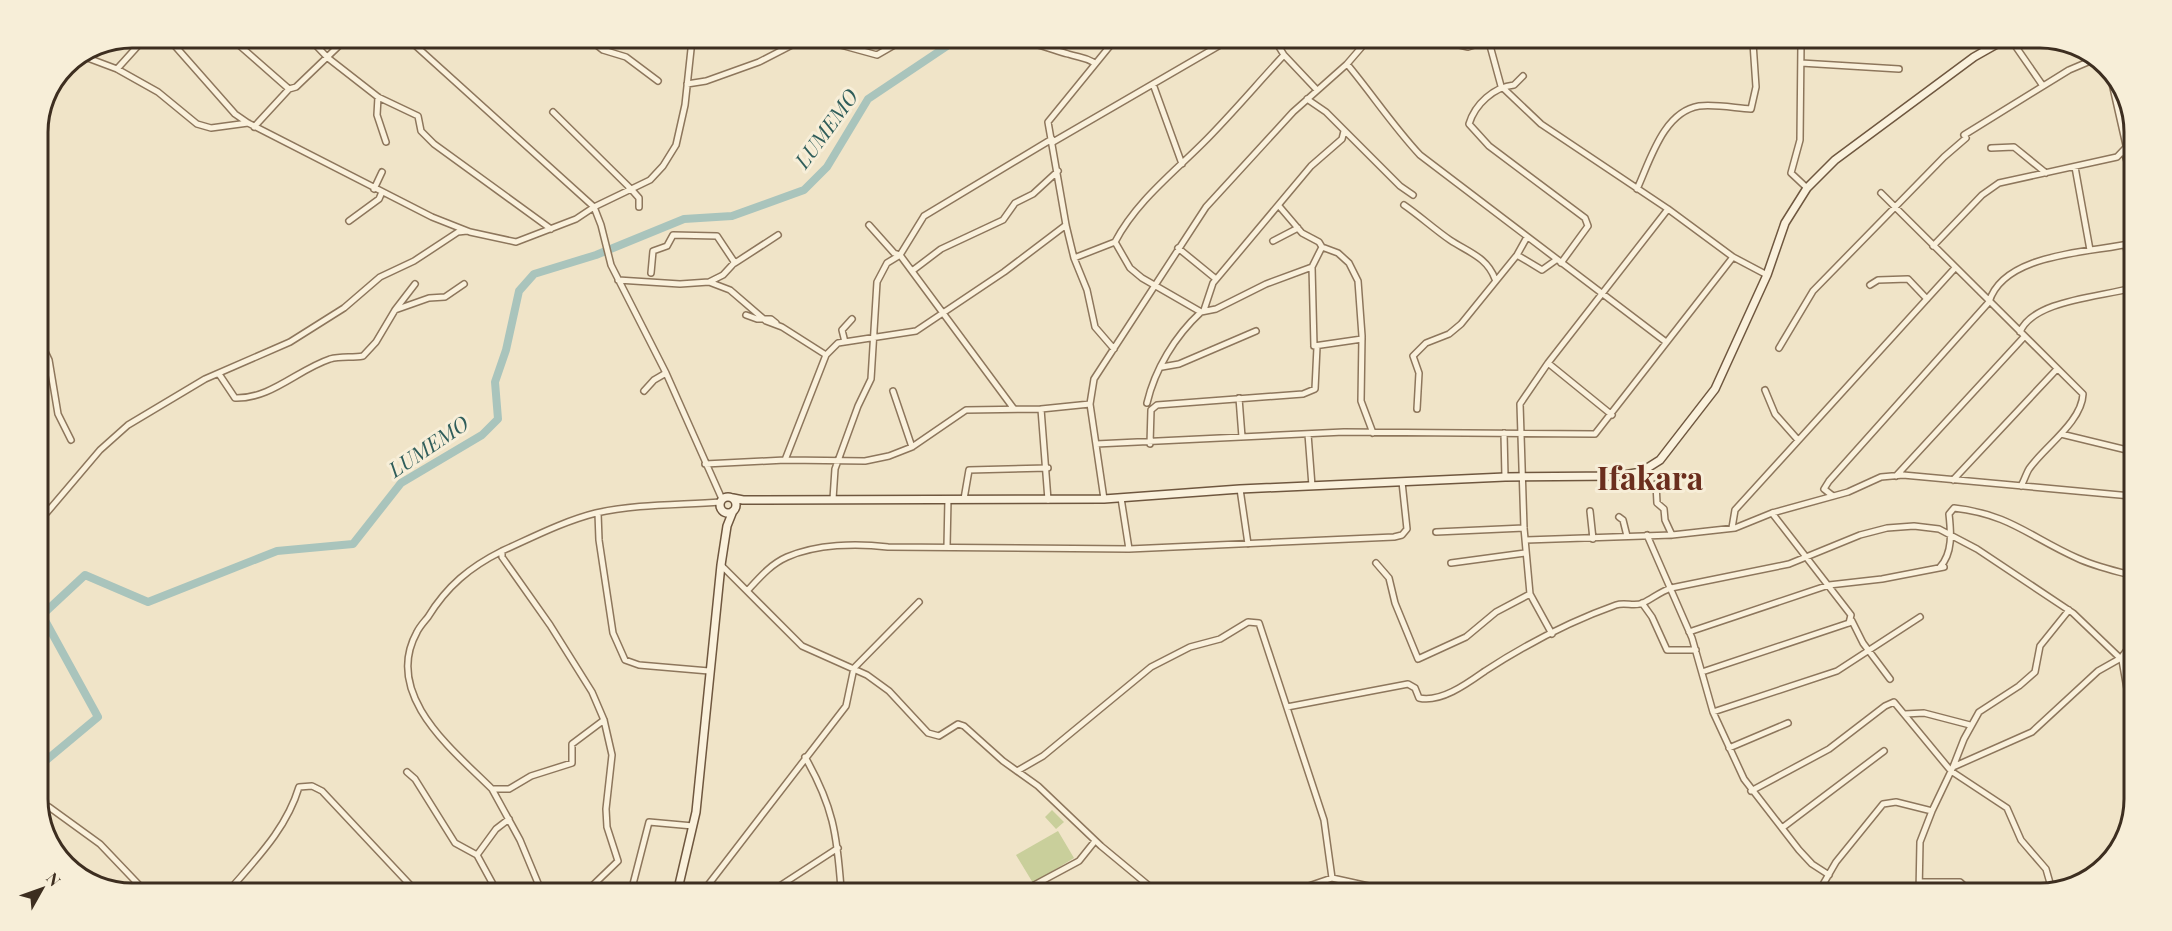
<svg xmlns="http://www.w3.org/2000/svg" width="2172" height="931" font-family="'Playfair Display',serif">
	<rect width="100%" height="100%" fill="#f0e4c8"/>
	<!-- green -->
	<path fill="#c9cf9b" d="M1052,810L1064,822L1056,829L1045,817Z
		M1058,831L1074,858L1033,883L1016,855Z"/>
	<g fill="none" stroke-linecap="round" stroke-linejoin="round">
		<!-- river -->
		<path stroke="#a9c4bc" stroke-width="8" d="M38,767L98,717L42,615L85,575L148,602L277,551L353,544L401,483L482,435L498,419L495,382L506,350L519,291L534,274L596,255L684,219L732,216L804,190L827,167L868,99L956,40"/>
		<defs>
			<path id="street" d="M168,38L235,114L248,123L432,217L470,232L516,242L576,219L594,207L650,180L663,166L676,145L685,105L692,40
				M231,38L289,89
				M309,38L328,58L378,97L418,116L421,131L434,144L551,229
				M407,38L594,207L601,225L611,265L666,373L722,499
				M589,39L603,50L626,57L658,81
				M879,40L886,41V48
				M1015,41C1034,42 1050,49 1068,54C1080,58 1083,56 1095,63
				M1276,42L1284,55L1317,90
				M1447,42L1468,47L1484,42
				M1489,42L1501,86L1541,124L1668,209L1733,257L1767,275
				M1801,44L1800,140L1791,173L1807,188
				M2014,44L2043,86
				M85,57L117,69L158,92L197,124L211,128L248,123
				M1801,63L1899,69
				M1347,64L1366,42
				M117,69L145,38
				M2109,70L2126,145
				M1523,76L1514,85C1494,87 1475,104 1469,124L1489,146L1585,218L1588,226L1561,263
				M687,84L706,81L759,62L794,44H837L877,55L903,40
				M1153,84L1182,164
				M378,97L377,115L386,142
				M1307,99L1326,112L1400,186L1413,195
				M553,112L631,189
				M254,127L289,89L296,87L347,38
				M1964,135L2069,70L2095,59
				M1053,142L1227,41
				M1991,148L2014,147L2046,173
				M2124,151L2134,186
				M2075,167L2090,250
				M374,189L382,172
				M631,189L639,198V207
				M1637,189C1650,161 1663,112 1699,106C1715,104 1735,108 1751,109L1756,87L1753,43
				M1881,193L2083,394C2082,422 2043,448 2029,469C2026,474 2024,481 2021,486
				M1404,205C1420,216 1434,229 1450,240C1468,252 1487,257 1495,279
				M1279,206L1302,233L1319,242L1322,247
				M349,221L379,199L382,192
				M1273,241L1298,228
				M1115,242L1130,268L1142,278L1201,312L1216,309L1266,284L1312,267L1322,247L1338,253L1349,263L1358,281L1362,336L1361,401L1373,433
				M2126,245L2133,291
				M1933,246L1982,195L1999,183L2117,157L2134,139
				M1178,248L1216,279
				M1517,255L1542,270L1556,260
				M1074,258L1115,242C1136,202 1172,174 1203,143C1231,115 1257,84 1284,55
				M1312,267L1314,346L1362,339
				M912,271L941,249L1003,220L1015,203L1033,194L1058,171
				M651,273L653,251L667,246L673,235L717,236L735,263L778,235
				M618,280L680,284L709,282L730,290L766,321L782,327L826,355
				M709,282L723,275L735,262
				M1870,285L1878,280L1908,279L1927,299
				M395,310L415,284
				M1204,310L1213,283L1311,166L1342,139L1344,131
				M746,315L757,319H771L776,323
				M2020,332C2033,300 2101,297 2132,288
				M38,337L49,360L58,414L71,440
				M845,342L842,330L852,319
				M1779,348L1813,291L1944,157L1966,138
				M1114,349L1095,327L1087,290L1074,258L1066,225L1048,122L1114,41
				M1548,363L1612,415
				M1162,367L1179,364L1256,331
				M219,374L235,398C271,399 297,370 330,359C341,356 352,358 363,356L376,342L395,310L429,298L445,297L464,284
				M1765,390L1775,414L1798,440
				M644,391L654,380L666,373
				M893,391L912,447
				M1239,398L1242,437
				M1147,403C1155,369 1175,336 1201,312
				M1090,404L1094,379L1206,207L1293,112L1347,64C1372,94 1393,126 1420,155L1666,342
				M1014,409L900,255L924,216L1052,139
				M1417,409L1419,373L1413,356L1426,343L1449,334L1461,324L1517,255L1527,237
				M1504,433L1505,477
				M1308,434L1312,486
				M2061,434L2131,451
				M1096,444L1344,432L1595,434L1733,257
				M1150,444L1151,410L1157,405L1303,394L1315,389L1317,347L1314,346
				M785,460L826,355L838,343L916,331L1004,272L1066,225
				M705,464L785,460L865,461L889,456L912,447L966,410L1041,409
				M1896,476L2024,337
				M1953,480L2057,369
				M1656,484L1657,503L1664,509L1665,520L1672,535
				M1240,489L1248,544
				M1833,496L1824,489L1829,481L1989,302C2004,252 2092,253 2133,243
				M1121,498L1129,549
				M833,499L835,469L858,406L871,379L877,282L887,263L900,255L894,253L869,225
				M964,499L969,470L1048,468
				M1048,500L1041,409L1090,404L1104,499
				M1590,511L1593,539
				M598,513L599,540L613,633L625,660L639,665L709,671
				M1619,517L1623,520L1627,536
				M38,523L100,450L128,425L205,379L290,342L344,308L380,277L414,261L458,232L467,231
				M1732,528L1735,510L1955,268
				M1436,532L1524,528
				M1647,535L1692,638L1713,712L1744,779L1799,850L1812,864L1829,875
				M1526,540L1672,535L1735,528L1772,513L1848,492L1881,477L1903,475L2131,496
				M947,547L948,499
				M502,551C470,567 447,586 428,617C424,622 420,626 417,632C382,695 454,751 492,789H509L531,776L572,763V744L604,720
				M1376,563L1389,578L1395,603L1418,659L1466,637L1496,612L1530,594
				M1451,563L1525,553
				M721,565L802,646L867,675L889,691L928,733L939,736L958,724L964,726L1003,761L1038,786L1101,846L1154,890
				M1940,567C1953,553 1951,532 1949,514L1954,508C2009,514 2030,537 2077,558C2094,566 2112,570 2130,575
				M748,590C760,577 771,564 787,557C817,544 856,543 888,547L1129,549L1394,537L1402,535L1407,529L1402,482
				M1642,603L1652,617L1667,650H1696
				M1849,623L1852,621L1863,643L1890,679
				M1689,632L1829,585L1882,579L1944,567
				M1552,634L1530,594L1524,528L1520,404L1548,363L1668,209
				M1702,672L1849,623L1851,615L1772,513
				M1287,707L1408,684L1415,688L1419,698C1441,703 1468,683 1485,671C1525,645 1571,621 1616,605C1625,602 1635,607 1643,603C1653,598 1660,592 1671,588L1789,564L1860,535L1887,528L1914,526L1939,529L1977,549L2073,613L2122,660L2129,700
				M1713,712L1837,671L1920,617
				M1905,714L1924,713L1970,725
				M1729,748L1788,723
				M805,757C833,806 837,834 841,889
				M1953,767L1964,739L1979,712L2019,686L2035,672L2040,646L2069,610
				M1017,771L1043,756L1151,667L1190,647L1220,639L1248,622L1259,623L1324,820L1332,878
				M407,772L415,779L455,843L477,855L495,888
				M492,789L520,840L540,888
				M1751,791L1829,749L1885,706L1894,702L1951,771L2007,808L2021,840L2046,869L2052,890
				M49,807L100,844L141,887
				M1782,828L1884,751
				M477,855L496,829L509,819
				M1920,882H1960L1972,893
				M232,887C259,856 287,827 299,787L312,786L322,791L413,888
				M590,888L618,861L607,827L606,809L612,755L604,720L592,692L550,625L502,557V551C533,537 564,521 596,513C636,504 679,505 720,502
				M632,888L649,822L693,826
				M705,889L846,706L854,668L919,602
				M775,889L838,848
				M1025,890L1079,861L1095,841
				M1294,891L1332,878L1391,891
				M1818,893L1836,862L1883,804L1896,802L1932,811L1953,767L2032,732L2098,671L2121,658L2129,647
				M1919,893L1920,842L1932,811"/>
			<path id="secondary" d="M720 505a8 8 0 1 1 16 0a8 8 0 1 1-16 0Z
				M733,498L743,500L1104,499L1240,489L1505,477L1618,476L1641,472L1660,460L1715,389L1767,275L1785,223L1807,188L1835,160L1974,57L1997,44
				M678,889L696,812L721,565L727,526L733,511"/>
		</defs>
		<!-- street casing -->
		<use href="#street" stroke="#8d765c" stroke-width="8"/>
		<!-- secondary casing -->
		<use href="#secondary" stroke="#6f573f" stroke-width="10"/>
		<!-- street -->
		<use href="#street" stroke="#faf1dc" stroke-width="5"/>
		<!-- secondary -->
		<use href="#secondary" stroke="#faf1dc" stroke-width="7"/>
	</g>
	<g text-anchor="middle" stroke-width="6" stroke-linejoin="round" paint-order="stroke">
		<!-- water labels -->
		<g font-size="21" font-style="italic" fill="#2f5d5a" stroke="#f7eed8">
			<text transform="translate(827 129) rotate(-54)" y="7">LUMEMO</text>
			<text transform="translate(429 447) rotate(-34)" y="7">LUMEMO</text>
		</g>
		<!-- town labels -->
		<g font-size="32" font-weight="bold" fill="#6b2e1e" stroke="#f7eed8">
			<text x="1650" y="490">Ifakara</text>
		</g>
	</g>
	<!-- crop -->
	<path d="M0 0H2172V931H0ZM132 48H2040A84 84 0 0 1 2124 132V799A84 84 0 0 1 2040 883H132A84 84 0 0 1 48 799V132A84 84 0 0 1 132 48Z" fill="#f7eed8" fill-rule="evenodd"/>
	<path fill="none" stroke="#3d2e20" stroke-width="3" d="M132 48H2040A84 84 0 0 1 2124 132V799A84 84 0 0 1 2040 883H132A84 84 0 0 1 48 799V132A84 84 0 0 1 132 48Z"/>
	<!-- north arrow -->
	<g transform="translate(42 889) rotate(50)" stroke="#f7eed8" stroke-width="4.5" paint-order="stroke">
	<path d="M0-4.5L10 22L0 15L-10 22Z" fill="#3d2e20"/>
	<text y="-9" font-size="16" font-weight="bold" text-anchor="middle" fill="#3d2e20">N</text>
	</g>
</svg>
